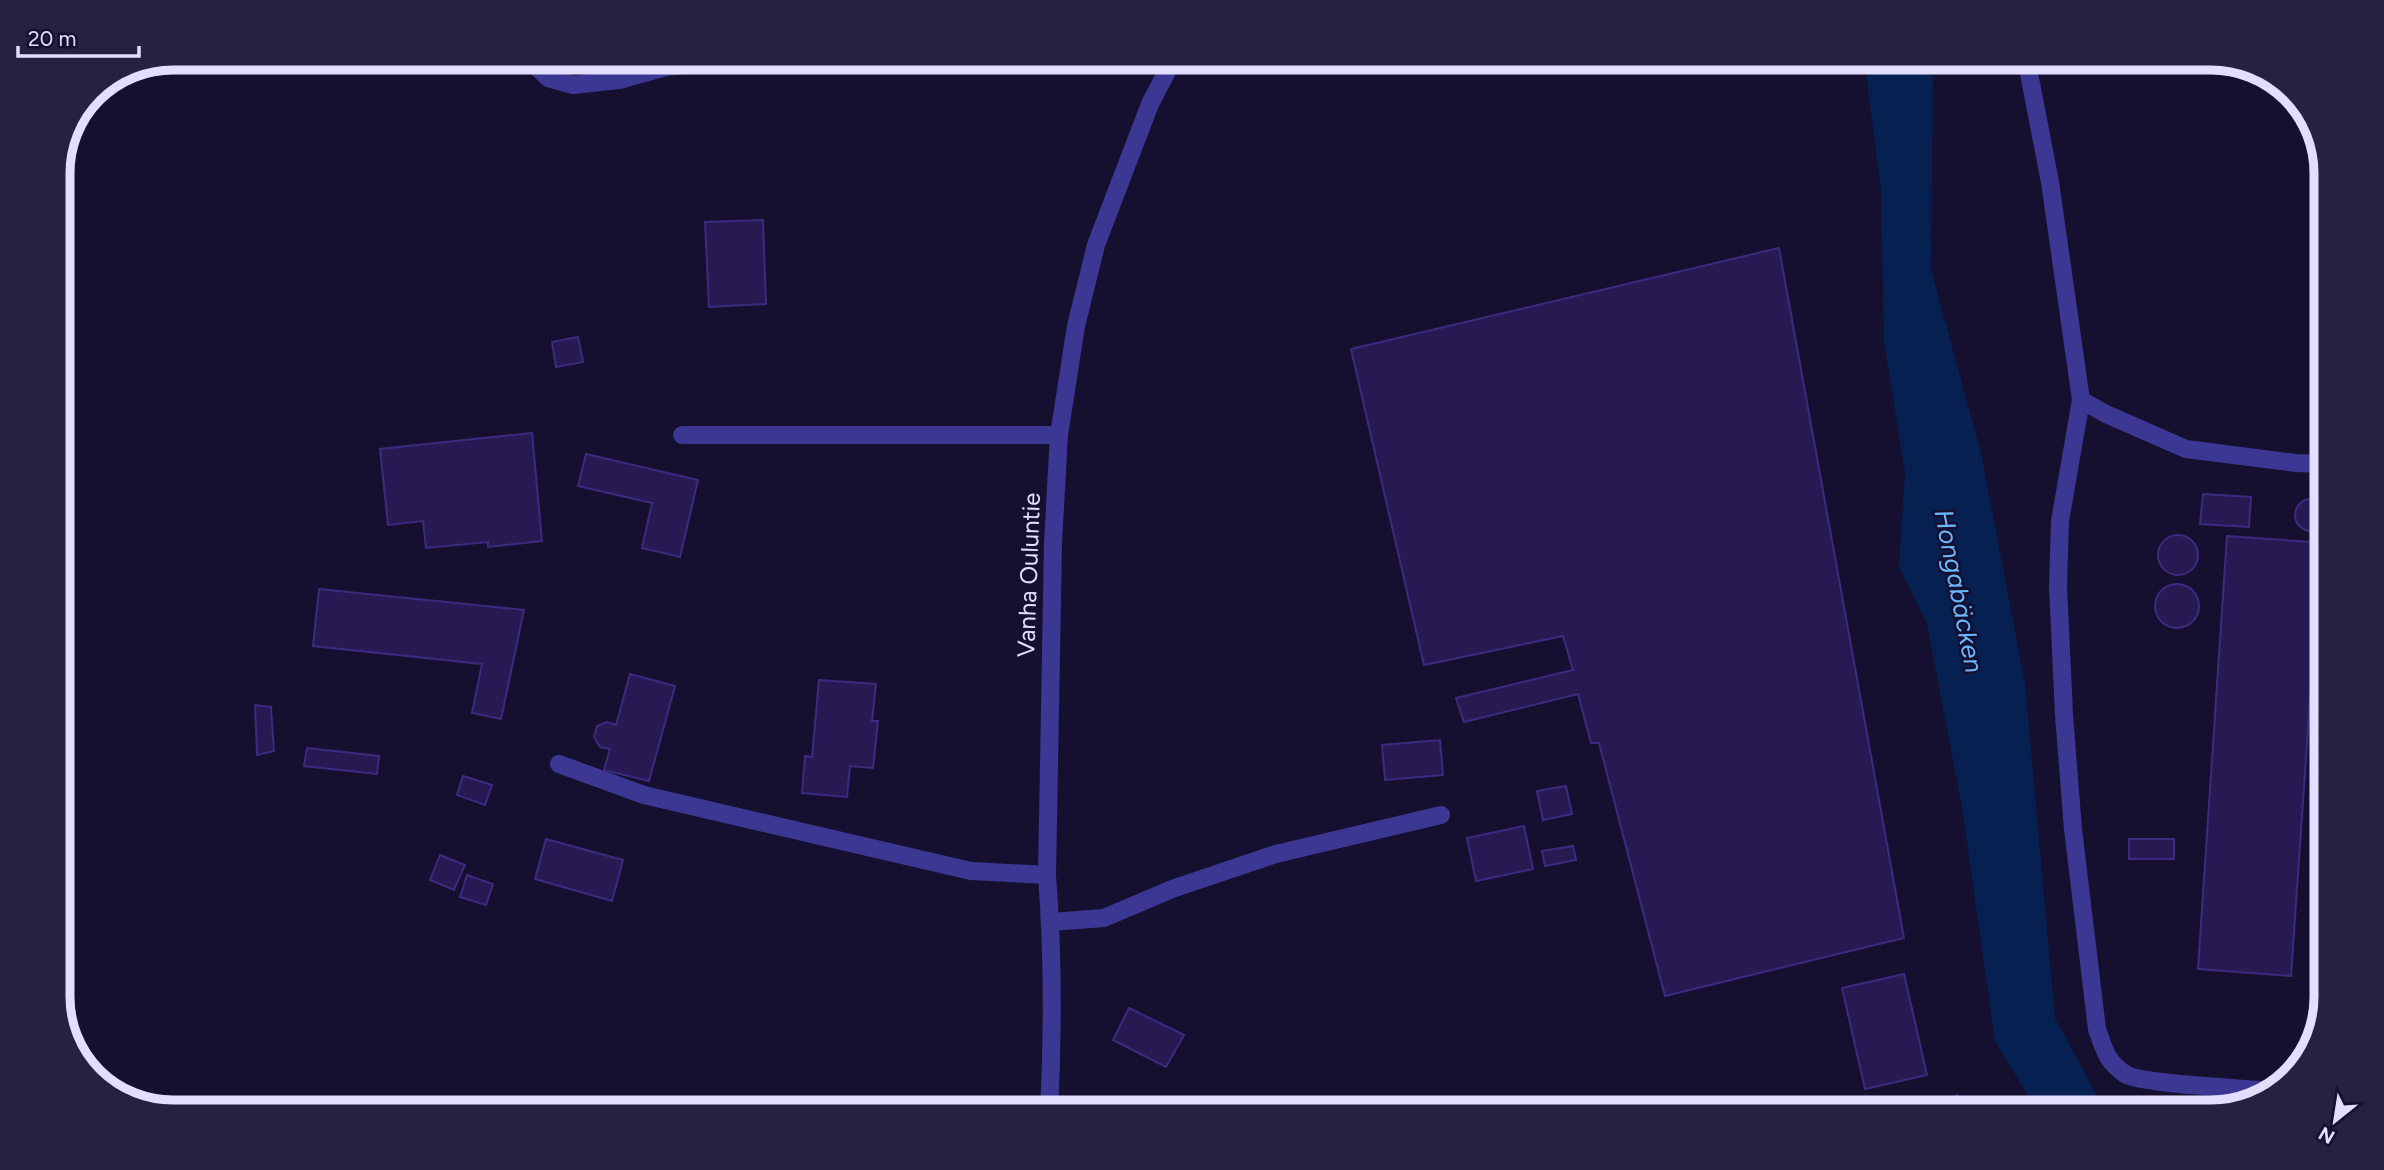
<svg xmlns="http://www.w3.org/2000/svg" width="2384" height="1170" font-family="Figtree,sans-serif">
	<rect width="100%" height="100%" fill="#161030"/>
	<!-- water -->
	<path fill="#062052" d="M1864,58H1933L1931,270L1981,453L2025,684L2055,1018L2106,1112H2038L1995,1041L1962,807L1927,624L1899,567L1905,472L1884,342L1881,191Z"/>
	<!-- building -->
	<path fill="#271a52" stroke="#3d2a80" stroke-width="2" d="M763,220L766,304L709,307L705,222Z
		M1779,248L1904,938L1665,996L1599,743H1591L1578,694L1464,722L1456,698L1573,670L1563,636L1424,665L1351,349Z
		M578,337L583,362L556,367L552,342Z
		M532,433L542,541L488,547V542L426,548L423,521L388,525L380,449Z
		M586,454L698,480L680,557L642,548L652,503L578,486Z
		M2203,494L2251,497L2249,527L2200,524Z
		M2295 515a16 16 0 1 1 32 0a16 16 0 1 1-32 0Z
		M2158 555a20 20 0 1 1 40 0a20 20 0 1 1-40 0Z
		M2227,536L2326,543V599L2317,598L2291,976L2198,969Z
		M2155 606a22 22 0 1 1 44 0a22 22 0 1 1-44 0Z
		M319,589L524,610L501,719L472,713L482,664L313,646Z
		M630,674L675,686L649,781L604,770L610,749L600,747L594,737L597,726L607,722L616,725Z
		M819,680L876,684L872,721H878L873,768L850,766L847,797L802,793L805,756L812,757Z
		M255,705L271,707L274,751L257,755Z
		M1440,740L1443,775L1385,780L1382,745Z
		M307,748L379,756L377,774L304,766Z
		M463,776L492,785L485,805L457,795Z
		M1566,786L1572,814L1543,820L1537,791Z
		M1524,826L1533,869L1476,881L1467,838Z
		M546,839L623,860L612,901L535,879Z
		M2129,839H2174V859H2129Z
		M1573,846L1576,860L1545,866L1542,851Z
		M440,855L465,865L454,890L430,880Z
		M467,875L493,884L486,905L460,897Z
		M1904,974L1927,1075L1865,1089L1842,988Z
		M1129,1008L1184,1035L1166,1067L1113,1040Z
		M1957,1095L1967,1112H1926Z"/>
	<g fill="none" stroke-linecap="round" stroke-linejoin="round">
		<!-- minor -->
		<path stroke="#3c3793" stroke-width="18" d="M533,58V63L548,78L573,85L619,80L666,67L760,58
			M2026,58L2050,182L2081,400L2060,521L2058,586L2064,715L2073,829L2097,1029C2104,1049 2106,1061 2125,1074C2140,1084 2251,1089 2276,1091
			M2081,400L2106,414L2186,449L2296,463L2326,464
			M682,435H1059
			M559,764L644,795L971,871L1047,875
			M1051,922L1104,918L1172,889L1276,854L1441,815
			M1049,1112C1053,1033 1053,954 1047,875L1053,543L1059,435L1076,326L1096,245L1150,104L1174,58"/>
	</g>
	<g text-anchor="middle" stroke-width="5" stroke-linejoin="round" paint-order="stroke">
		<!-- street labels -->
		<g font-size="24" fill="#e3deff" stroke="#161030">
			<text transform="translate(1029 575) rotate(-88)" y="8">Vanha Ouluntie</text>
		</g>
		<!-- water labels -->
		<g font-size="26" font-style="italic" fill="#6cb7ff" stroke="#161030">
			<text transform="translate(1959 591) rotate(79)" y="9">Hongabäcken</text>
		</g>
	</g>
	<!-- crop -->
	<path d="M0 0H2384V1170H0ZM173 70H2211A103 103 0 0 1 2314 173V997A103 103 0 0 1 2211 1100H173A103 103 0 0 1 70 997V173A103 103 0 0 1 173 70Z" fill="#262041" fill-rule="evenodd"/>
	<path fill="none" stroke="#e3deff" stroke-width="9" d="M173 70H2211A103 103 0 0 1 2314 173V997A103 103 0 0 1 2211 1100H173A103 103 0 0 1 70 997V173A103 103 0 0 1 173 70Z"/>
	<!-- north arrow -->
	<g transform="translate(2335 1121) rotate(210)" stroke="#161030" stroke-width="5" paint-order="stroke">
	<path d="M0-5L12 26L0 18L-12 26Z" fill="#e3deff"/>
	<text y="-10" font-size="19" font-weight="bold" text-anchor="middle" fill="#e3deff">N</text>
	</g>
	<!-- scale -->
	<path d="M18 46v10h121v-10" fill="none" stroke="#e3deff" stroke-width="3.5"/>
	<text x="28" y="46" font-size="21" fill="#e3deff" stroke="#161030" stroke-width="5" paint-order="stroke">20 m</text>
</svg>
